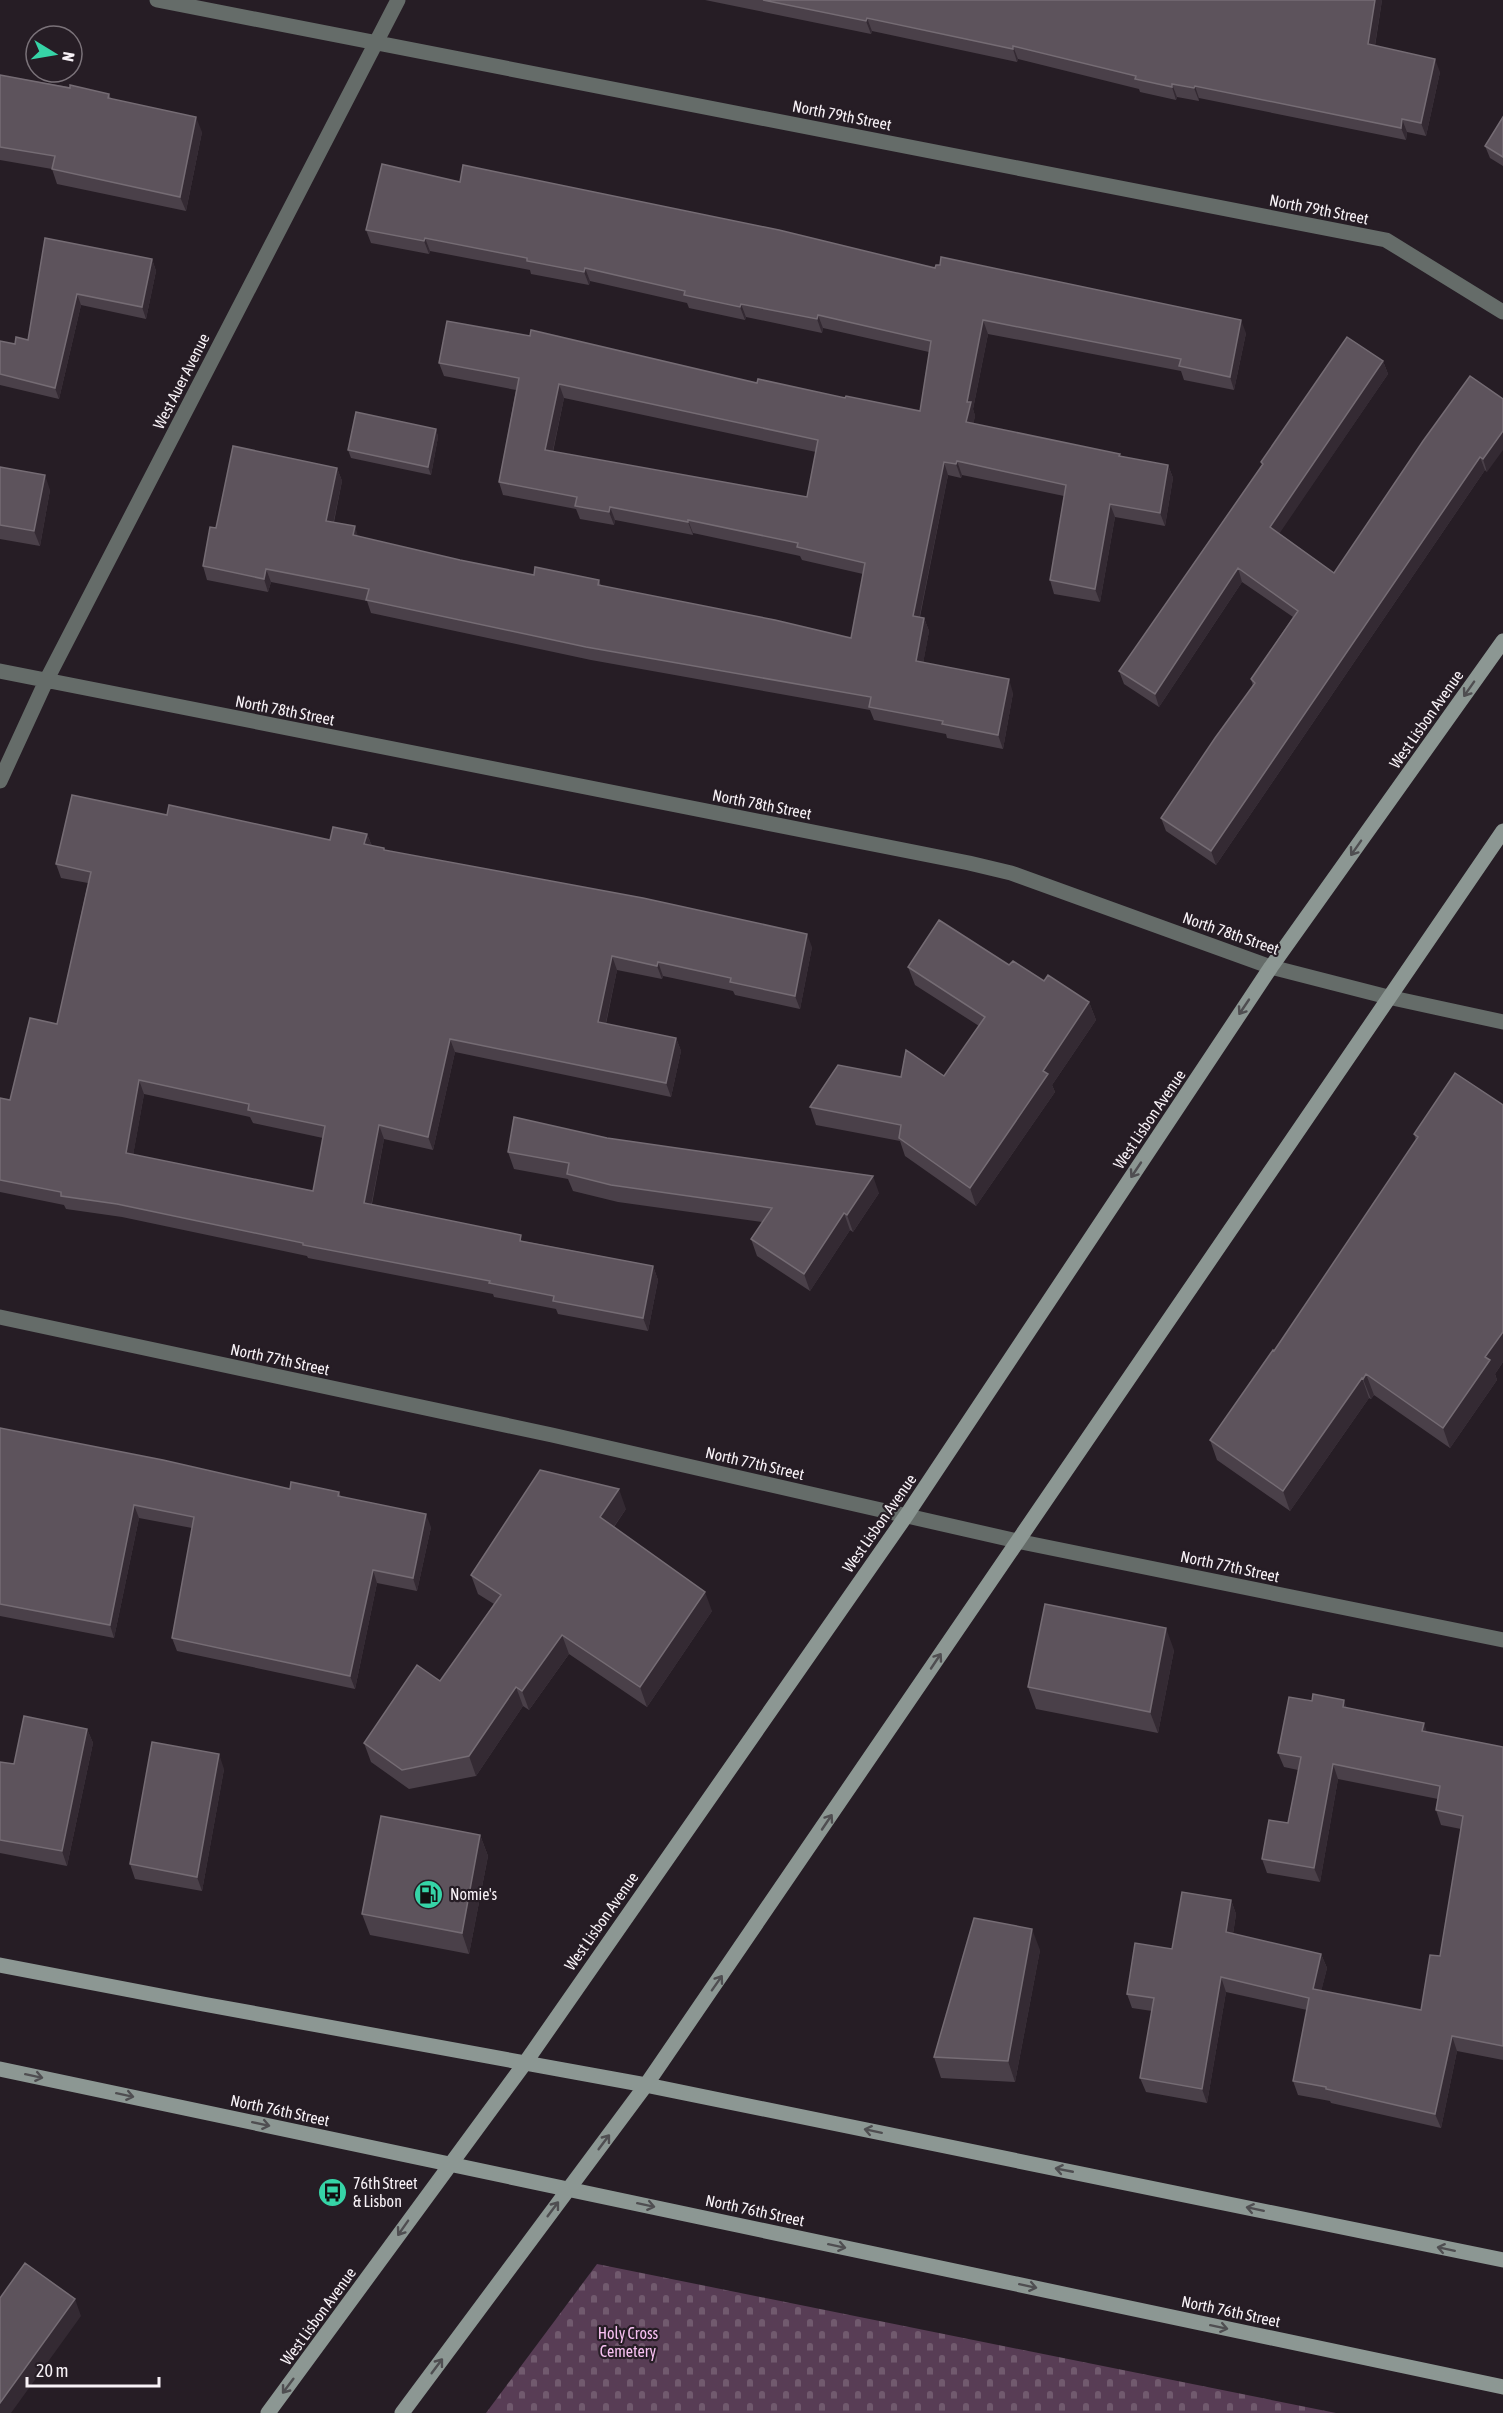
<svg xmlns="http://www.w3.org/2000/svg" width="1503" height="2413" font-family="'Asap Condensed',sans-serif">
	<defs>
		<pattern id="cemetery-stones" width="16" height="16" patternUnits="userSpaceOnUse" patternTransform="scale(1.5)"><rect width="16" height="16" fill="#583d55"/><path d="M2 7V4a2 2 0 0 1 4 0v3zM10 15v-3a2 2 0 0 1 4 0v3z" fill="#715a6e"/></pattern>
	</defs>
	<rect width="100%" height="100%" fill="#261d25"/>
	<!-- cemetery -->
	<path fill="url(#cemetery-stones)" d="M597,2264L1336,2413H486Z"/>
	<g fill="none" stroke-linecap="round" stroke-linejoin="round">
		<!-- street -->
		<path stroke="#656c69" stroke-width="15" d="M157,0L1386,240L1503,312
			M0,671L969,863L1011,873L1271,967L1388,997L1503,1022
			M0,781L46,681L398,0
			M0,1317L552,1435L1017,1541L1503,1640"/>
		<!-- secondary -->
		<path stroke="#8c9793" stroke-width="15" d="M0,1965L203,2004L646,2085L1503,2260
			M0,2069L1503,2387
			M268,2413L525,2063L906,1516L1271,967L1503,641
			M402,2413L646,2085L1503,831"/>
	</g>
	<!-- wall -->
	<path fill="#4a4049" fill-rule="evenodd" d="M705,0H1382L1375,46L1440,72L1426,136L1407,132L1406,140L1199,98V101L1177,97L1176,100L1140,92L1139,89L1018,59L1017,62L872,31L871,34Z
		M0,75L109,94L111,99L202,132L186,211L57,184L52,169L0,160Z
		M1503,117V166L1490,158L1485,146Z
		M460,182L935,268L1246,333L1234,390L1184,380L1181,371L988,334L973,409L975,416L973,424L1121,457L1168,465L1173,478L1165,526L1115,517L1100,602L1054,594L1050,580L1064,496L962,475L961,478L948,475L920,617L924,618L929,631L923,663L1013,693L1003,749L947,738L946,734L874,720L870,710L591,660L371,613L367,601L271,582L268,592L207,580L203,566L216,528L337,468L342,481L334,522L358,537L460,560L534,575L599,580L601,586L851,638L863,574L802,560L800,556L693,533V535L615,520L614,525L580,519L576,509L503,495L499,482L516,390L444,376L439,363L757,383L920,411L929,352L823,328L822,333L746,317L745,320L689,308L687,303L590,281L589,285L531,274L530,270L430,251L429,254L371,243L366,230ZM564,398L816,452L807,497L553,452Z
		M45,238L152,259L156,271L146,319L81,305L59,399L0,385V341L15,344L28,340Z
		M1383,361L1388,374L1279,533L1334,573L1470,376L1487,472L1485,470L1216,865L1166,831L1161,818L1253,686L1251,679L1293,617L1242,582L1159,707L1124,684L1119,671L1262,465L1261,462Z
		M436,429L438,437L431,475L351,458L348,450Z
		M0,467L50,490L40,546L0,539Z
		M167,815L330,840L367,834L372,846L385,850L812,947L800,1009L735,995L733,991L663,976L662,979L617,970L606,1024L676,1038L681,1051L671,1097L455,1052L433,1150L384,1139L372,1204L523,1241L653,1266L658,1280L648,1331L558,1314L556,1309L494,1297L493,1294L308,1258L307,1256L122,1217L66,1209L64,1205L0,1192V1098L10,1100L57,1024L88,883L61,878L56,864ZM144,1094L250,1117L253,1123L323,1138L313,1191L133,1155Z
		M1009,965L1089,1002L1096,1020L1052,1085L1055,1092L976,1206L905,1156L900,1141L816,1125L810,1107L901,1077L944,1076L979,1026L915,985L908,967Z
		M1503,1105V1362L1495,1374L1497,1380L1450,1448L1374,1395L1371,1399L1369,1398L1290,1511L1217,1460L1210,1440L1274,1351L1416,1140L1414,1134Z
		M607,1138L879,1193L853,1232L850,1230L810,1291L757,1256L751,1239L762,1222L618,1202L573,1191L568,1179L514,1169L508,1152Z
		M0,1428L290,1489L339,1492L341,1497L431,1527L417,1591L377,1583L355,1689L177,1651L172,1638L192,1528L139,1518L114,1638L0,1616Z
		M626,1509L614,1527L712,1611L647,1707L569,1654L529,1710L523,1706L476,1776L409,1789L371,1762L364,1743L440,1681L494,1604L478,1594L471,1575Z
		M1174,1650L1158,1733L1036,1709L1028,1687Z
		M1347,1708L1427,1732L1503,1747V2060L1457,2051L1441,2128L1331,2103L1330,2101L1298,2095L1293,2081L1307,2010L1226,1992L1207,2103L1146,2092L1140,2078L1152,2011L1132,2008L1127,1994L1172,1949L1231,1900L1236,1914L1233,1934L1321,1954L1327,1968L1321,1991L1421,2010L1440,1956L1461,1829L1441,1825L1436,1810L1438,1799L1338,1779L1320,1882L1267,1873L1262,1859L1288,1823L1298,1770L1284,1767L1278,1753Z
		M87,1729L93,1743L67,1866L0,1853V1762L14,1764Z
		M224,1769L202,1891L135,1879L130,1864Z
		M480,1835L488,1856L469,1954L370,1935L362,1914Z
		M1040,1950L1015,2082L941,2078L934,2057Z"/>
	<!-- shaded-wall -->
	<path fill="#342a33" d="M1375,0H1382L1373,57L1368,44Z
		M867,18L872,31L871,34L866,21Z
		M1013,46L1018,59L1017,62L1013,49Z
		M1435,59L1440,72L1426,136L1421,123Z
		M1172,84L1177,97L1176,100L1172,87Z
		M1195,86L1199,98V101L1194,88Z
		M196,117L202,132L186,211L180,197Z
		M1402,119L1407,132L1406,140L1401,128Z
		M425,238L430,251L429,254L424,241Z
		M152,259L156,271L146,319L142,307Z
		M585,268L590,281L589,285L584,272Z
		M77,294L81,305L59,399L55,388Z
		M741,304L746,317L745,320L740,307Z
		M818,315L823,328L822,333L817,319Z
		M983,320L988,334L973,409L975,416L971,436L966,422L967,402Z
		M1241,320L1246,333L1234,390L1230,377Z
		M1383,361L1388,374L1275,540L1270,527Z
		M559,384L564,398L550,464L545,450Z
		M436,429L438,437L431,475L428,467Z
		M1503,431V450L1487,472L1483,459Z
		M1480,457L1485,470L1216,865L1211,851Z
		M957,461L962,475L961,478L956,464Z
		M944,462L948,475L917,629L913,616Z
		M1168,465L1173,478L1165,526L1160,513Z
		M337,468L342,481L331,534L326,521Z
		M45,475L50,490L40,546L34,531Z
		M1110,504L1115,517L1100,602L1095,589Z
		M610,507L615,520L614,525L609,512Z
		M688,520L693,533V535L688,522Z
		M355,526L359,540L353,535Z
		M1238,568L1242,582L1159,707L1155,694Z
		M266,569L271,582L268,592L264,579Z
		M924,618L929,631L921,675L916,661Z
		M1009,679L1013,693L1003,749L998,735Z
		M367,834L372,847L364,844Z
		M807,934L812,947L800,1009L795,996Z
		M612,956L617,970L603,1036L598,1022Z
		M658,962L663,976L662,979L657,966Z
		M1089,1002L1096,1020L1052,1085L1055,1092L976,1206L970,1188L1043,1071Z
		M676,1038L681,1051L671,1097L666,1083Z
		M450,1039L455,1052L433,1150L428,1137Z
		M139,1080L144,1094L131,1167L126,1153Z
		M379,1125L384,1139L369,1216L364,1203Z
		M873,1176L879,1193L853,1232L847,1215Z
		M844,1213L850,1230L810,1291L804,1274Z
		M653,1266L658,1280L648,1331L643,1318Z
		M1503,1332V1362L1495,1374L1497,1380L1450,1448L1443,1428L1485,1357Z
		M1366,1374L1374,1395L1371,1399L1363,1379Z
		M1362,1378L1369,1398L1290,1511L1283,1491Z
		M619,1489L626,1509L607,1536L600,1517Z
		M134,1505L139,1518L114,1638L110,1625Z
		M426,1514L431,1527L417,1591L413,1578Z
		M373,1570L377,1583L355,1689L350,1676Z
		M705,1592L712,1611L647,1707L640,1687Z
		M1166,1628L1174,1650L1158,1733L1150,1712Z
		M562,1635L569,1654L529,1710L522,1691Z
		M516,1687L523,1706L476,1776L469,1756Z
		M1344,1700L1349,1714L1343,1707Z
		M1424,1723L1429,1738L1422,1731Z
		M87,1729L93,1743L67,1866L62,1851Z
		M219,1754L224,1769L202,1891L197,1877Z
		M1333,1764L1338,1779L1320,1882L1314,1868Z
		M480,1835L488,1856L469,1954L462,1933Z
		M1231,1900L1236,1914L1231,1947L1226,1932Z
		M1032,1929L1040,1950L1015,2082L1008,2061Z
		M1321,1954L1327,1968L1318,2004L1313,1989Z
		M1221,1977L1226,1992L1207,2103L1202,2089Z
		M1452,2036L1457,2051L1441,2128L1435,2114Z
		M75,2299L81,2316L11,2413H0V2403Z"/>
	<!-- building -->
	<path fill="#5d535c" stroke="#756c74" stroke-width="1.5" fill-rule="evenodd" d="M763,0H1375L1368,44L1435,59L1421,123L1402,119L1401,128L1195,86L1194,88L1172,84V87L1135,79L1136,76L1013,46V49L867,18L866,21Z
		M0,75L70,88V85L109,94L108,98L196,117L180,197L52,169L55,156L0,147Z
		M1503,117V157L1485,146Z
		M382,164L460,182L463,165L779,230L935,268L936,265H940L941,257L1241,320L1230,377L1179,366L1181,359L983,320L967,402H971L966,422L1120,454L1119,456L1168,465L1160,513L1110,504L1095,589L1050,580L1066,485L957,461L956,464L944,462L913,616L924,618L916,661L1009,679L998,735L942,724L943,721L869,707L871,697L586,647L366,600L369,589L266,569L264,579L203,566L210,527L216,528L233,446L337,468L326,521L355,526L353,535L460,560L534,575L535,567L599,580L598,585L775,620L851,638L865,563L797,547L798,543L688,520V522L610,507L609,512L575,506L577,497L499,482L519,378L439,363L447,321L530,336L531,330L757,383L758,379L845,398L846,396L920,411L931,341L818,315L817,319L741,304L740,307L684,295L685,291L585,268L584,272L527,261V258L425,238L424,241L366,230ZM559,384L818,440L807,497L545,450Z
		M45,238L152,259L142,307L77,294L55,388L0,374V341L15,344L16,337L28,340Z
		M1347,337L1383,361L1270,527L1334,573L1423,441L1470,376L1503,399V431L1483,459L1480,457L1211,851L1161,818L1215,738L1255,683L1251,679L1298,611L1238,568L1155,694L1119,671L1263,464L1261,462Z
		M356,412L436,429L428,467L348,450Z
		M0,467L45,475L34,531L0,525Z
		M72,795L167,815L169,805L330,840L333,827L367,834L364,844L384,848V850L643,898L807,934L795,996L730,982L731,978L658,962L657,966L612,956L598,1022L676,1038L666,1083L450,1039L428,1137L379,1125L364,1203L521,1235L520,1241L653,1266L643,1318L553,1301L554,1296L489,1283L490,1281L303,1245V1243L117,1204L61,1196V1192L0,1180V1098L10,1100L30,1018L57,1024L91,872L56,864ZM139,1080L249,1104L248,1110L325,1126L313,1191L126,1153Z
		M939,920L1009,965L1013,961L1044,981L1048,975L1089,1002L1043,1071L1048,1074L970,1188L899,1138L901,1125L810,1107L838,1065L901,1077L906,1050L944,1076L985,1017L908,967Z
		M1455,1073L1503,1105V1332L1485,1357L1490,1360L1443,1428L1366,1374L1363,1379L1362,1378L1283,1491L1210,1440L1273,1350L1274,1351L1418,1137L1414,1134Z
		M514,1117L607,1138L873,1176L847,1215L844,1213L804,1274L751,1239L772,1208L611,1185L567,1174L569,1163L508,1152Z
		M0,1428L163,1460L290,1489L291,1482L339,1492L338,1496L426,1514L413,1578L373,1570L350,1676L172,1638L194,1517L134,1505L110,1625L0,1604Z
		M540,1470L619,1489L600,1517L705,1592L640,1687L562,1635L522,1691L516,1687L469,1756L402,1770L364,1743L417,1665L440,1681L501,1595L471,1575Z
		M1045,1604L1166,1628L1150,1712L1028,1687Z
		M1313,1694L1344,1700L1343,1707L1424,1723L1422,1731L1503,1747V2046L1452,2036L1435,2114L1326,2089V2087L1293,2081L1309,1998L1221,1977L1202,2089L1140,2078L1154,1998L1127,1994L1135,1943L1172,1949L1182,1892L1231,1900L1226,1932L1321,1954L1313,1989L1421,2010L1430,1955L1440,1956L1463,1816L1436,1810L1440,1786L1333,1764L1314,1868L1262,1859L1269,1820L1288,1823L1301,1757L1278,1753L1289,1697L1312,1701Z
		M24,1716L87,1729L62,1851L0,1840V1762L14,1764Z
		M152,1742L219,1754L197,1877L130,1864Z
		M381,1816L480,1835L462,1933L362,1914Z
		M974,1918L1032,1929L1008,2061L934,2057Z
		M25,2263L75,2299L0,2403V2298Z"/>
	<!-- one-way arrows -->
	<defs><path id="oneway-shaft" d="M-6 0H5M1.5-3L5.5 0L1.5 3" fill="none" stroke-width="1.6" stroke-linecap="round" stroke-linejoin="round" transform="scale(1.5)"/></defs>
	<g stroke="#4f4e51">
		<use href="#oneway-shaft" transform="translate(1469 689) rotate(125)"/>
		<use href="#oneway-shaft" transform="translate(1356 848) rotate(125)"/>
		<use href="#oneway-shaft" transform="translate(1244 1007) rotate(124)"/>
		<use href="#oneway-shaft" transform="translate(1136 1170) rotate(124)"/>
		<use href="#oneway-shaft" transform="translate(936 1661) rotate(-56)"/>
		<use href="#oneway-shaft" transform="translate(827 1822) rotate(-56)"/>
		<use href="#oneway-shaft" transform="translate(717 1983) rotate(-55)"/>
		<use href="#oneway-shaft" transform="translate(34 2076) rotate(12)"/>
		<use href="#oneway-shaft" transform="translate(125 2095) rotate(12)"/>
		<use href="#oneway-shaft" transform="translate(261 2124) rotate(12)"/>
		<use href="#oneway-shaft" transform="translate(873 2131) rotate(-168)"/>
		<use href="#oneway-shaft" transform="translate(604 2142) rotate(-53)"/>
		<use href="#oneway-shaft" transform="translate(1064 2170) rotate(-169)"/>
		<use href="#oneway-shaft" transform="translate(646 2205) rotate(12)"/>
		<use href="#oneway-shaft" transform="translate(553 2209) rotate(-53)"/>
		<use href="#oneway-shaft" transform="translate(1255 2209) rotate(-168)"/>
		<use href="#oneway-shaft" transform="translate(403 2228) rotate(125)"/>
		<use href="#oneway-shaft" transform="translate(837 2246) rotate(12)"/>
		<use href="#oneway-shaft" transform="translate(1446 2249) rotate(-168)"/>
		<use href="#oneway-shaft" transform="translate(1028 2286) rotate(12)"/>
		<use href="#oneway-shaft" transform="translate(1219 2327) rotate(12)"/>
		<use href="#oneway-shaft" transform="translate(437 2366) rotate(-53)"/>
		<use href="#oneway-shaft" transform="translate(288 2386) rotate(127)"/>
	</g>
	<!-- icons -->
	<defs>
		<symbol id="fuel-disc" viewBox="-11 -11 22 22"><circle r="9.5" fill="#36d4a7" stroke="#261d25"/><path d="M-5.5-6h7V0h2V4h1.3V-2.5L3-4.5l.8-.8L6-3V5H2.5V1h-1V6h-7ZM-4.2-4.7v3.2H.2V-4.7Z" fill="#111"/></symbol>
		<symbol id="bus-disc" viewBox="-11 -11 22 22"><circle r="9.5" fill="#36d4a7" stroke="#261d25"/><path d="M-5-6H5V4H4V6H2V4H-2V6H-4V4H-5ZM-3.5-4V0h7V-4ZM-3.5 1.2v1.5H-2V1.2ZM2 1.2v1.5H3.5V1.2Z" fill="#111"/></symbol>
	</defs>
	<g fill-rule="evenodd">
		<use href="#fuel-disc" x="412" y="1878" width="33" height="33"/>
		<use href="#bus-disc" x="316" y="2176" width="33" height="33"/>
	</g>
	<g text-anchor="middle" stroke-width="4.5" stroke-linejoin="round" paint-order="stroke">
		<!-- street labels -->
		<g font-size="16" fill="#f8f2f7" stroke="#261d25">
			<text transform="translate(842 115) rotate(11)" y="6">North 79th Street</text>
			<text transform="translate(1319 209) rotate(11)" y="6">North 79th Street</text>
			<text transform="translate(181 381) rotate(-63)" y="6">West Auer Avenue</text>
			<text transform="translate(285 710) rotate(11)" y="6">North 78th Street</text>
			<text transform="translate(1426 719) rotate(-55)" y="6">West Lisbon Avenue</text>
			<text transform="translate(762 804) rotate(11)" y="6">North 78th Street</text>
			<text transform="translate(1231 933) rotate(19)" y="6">North 78th Street</text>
			<text transform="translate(1149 1119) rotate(-56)" y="6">West Lisbon Avenue</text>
			<text transform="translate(280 1359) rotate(12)" y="6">North 77th Street</text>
			<text transform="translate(755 1463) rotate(13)" y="6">North 77th Street</text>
			<text transform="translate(879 1523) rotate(-55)" y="6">West Lisbon Avenue</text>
			<text transform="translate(1230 1566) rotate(12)" y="6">North 77th Street</text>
			<text transform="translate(601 1921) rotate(-55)" y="6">West Lisbon Avenue</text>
			<text transform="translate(280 2110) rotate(12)" y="6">North 76th Street</text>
			<text transform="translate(755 2210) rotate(12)" y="6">North 76th Street</text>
			<text transform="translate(1231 2311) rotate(12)" y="6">North 76th Street</text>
			<text transform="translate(318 2316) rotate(-54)" y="6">West Lisbon Avenue</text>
		</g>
		<!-- poi labels -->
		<g font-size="16" fill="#f8f2f7" stroke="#261d25" text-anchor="start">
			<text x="450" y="1900">Nomie's</text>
			<text x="353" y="2189">76th Street<tspan x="353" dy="18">&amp; Lisbon</tspan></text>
		</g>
		<!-- park labels -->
		<g font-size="16" fill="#f8c1f2" stroke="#261d25">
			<text x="628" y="2339">Holy Cross<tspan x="628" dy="18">Cemetery</tspan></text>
		</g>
	</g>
	<!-- north arrow -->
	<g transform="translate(54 54) rotate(101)"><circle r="28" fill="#261d25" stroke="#7a7279" stroke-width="1.5"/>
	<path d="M0-4.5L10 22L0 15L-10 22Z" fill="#36d4a7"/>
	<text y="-9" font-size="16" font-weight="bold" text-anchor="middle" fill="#f8f2f7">N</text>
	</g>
	<!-- scale -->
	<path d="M27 2377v9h132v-9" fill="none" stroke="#f8f2f7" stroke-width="3"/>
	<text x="36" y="2377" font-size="18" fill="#f8f2f7" stroke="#261d25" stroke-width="4.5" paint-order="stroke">20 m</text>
</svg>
